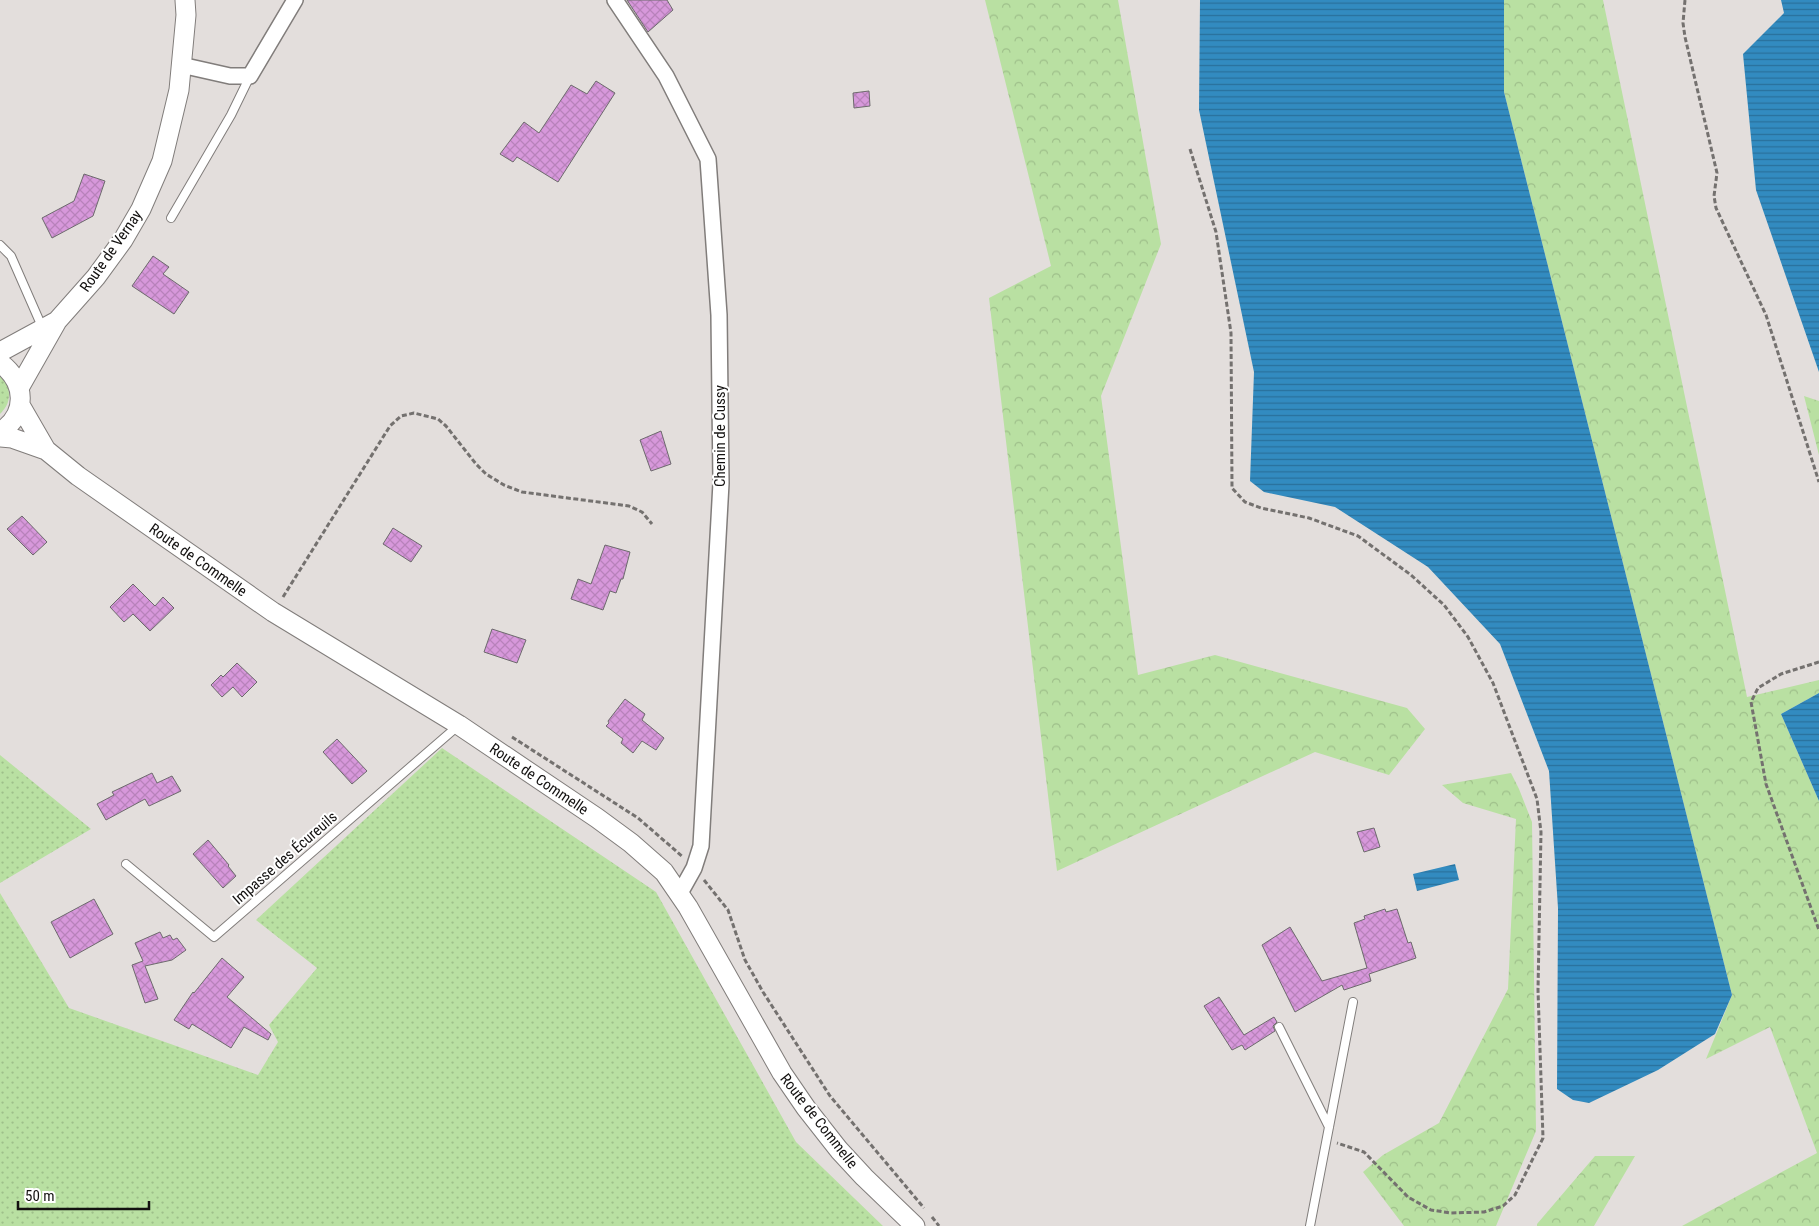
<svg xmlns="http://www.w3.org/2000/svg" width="1819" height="1226" font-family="'Roboto Condensed',sans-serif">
	<defs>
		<pattern id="grass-dots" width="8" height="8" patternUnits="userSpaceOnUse" patternTransform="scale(1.25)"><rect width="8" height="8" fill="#b9e0a2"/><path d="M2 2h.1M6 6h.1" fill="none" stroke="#9ebf8a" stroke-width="1.8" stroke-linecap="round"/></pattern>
		<pattern id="forest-crowns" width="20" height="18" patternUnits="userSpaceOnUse" patternTransform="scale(1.25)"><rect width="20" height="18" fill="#b9e0a2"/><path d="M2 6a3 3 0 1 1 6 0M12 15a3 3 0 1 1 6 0" fill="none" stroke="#9ebf8a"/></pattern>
		<pattern id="water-rules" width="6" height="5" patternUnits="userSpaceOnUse" patternTransform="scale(1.25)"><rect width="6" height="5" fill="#328bc0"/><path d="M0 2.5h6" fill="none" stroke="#29709b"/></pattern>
		<pattern id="building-cross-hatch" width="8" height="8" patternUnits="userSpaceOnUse" patternTransform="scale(1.25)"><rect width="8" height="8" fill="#d798db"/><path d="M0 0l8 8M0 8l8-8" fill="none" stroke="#b882bb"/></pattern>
	</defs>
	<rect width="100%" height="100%" fill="#e3dedc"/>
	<!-- grass -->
	<path fill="url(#grass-dots)" d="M0,372C10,386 14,401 0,414Z
		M442,748L656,892L796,1142L883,1226H0V893L69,1008L258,1075L278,1042L269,1025L317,968L256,920Z
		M0,755L91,829L0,883Z"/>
	<!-- forest -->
	<path fill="url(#forest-crowns)" d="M985,0H1118L1161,244L1101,396L1138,675L1215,655L1407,708L1425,729L1389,775L1315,752L1057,871L989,298L1051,266Z
		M1504,0H1603L1747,697L1819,680V693L1781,714L1819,801V1226H1682L1817,1153L1770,1027L1706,1059L1732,995L1504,92Z
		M1804,396L1819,401V455Z
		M1511,773L1519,789L1532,822L1536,1131L1496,1226H1404L1363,1172L1383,1155L1439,1123L1508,989L1516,819L1463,803L1442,785Z
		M1595,1156H1635L1594,1226H1537V1224Z"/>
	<!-- water -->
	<path fill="url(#water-rules)" d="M1200,0H1504V92L1732,995L1715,1034L1658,1070L1589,1103L1573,1100L1557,1089L1558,908L1549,771L1500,644L1428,567L1335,507L1264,492L1250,481L1254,372L1199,110Z
		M1781,0H1819V372L1756,190L1743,54L1784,13Z
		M1819,693V801L1781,714Z
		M1455,864L1459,880L1417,891L1413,874Z"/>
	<!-- building -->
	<path fill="url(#building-cross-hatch)" stroke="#6d6a6d" d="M627,0H667L673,10L648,32Z
		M596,81L615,93L558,182L517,157L513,162L500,154L524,122L539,133L571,85L587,94Z
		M869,91L870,106L854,108L853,93Z
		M84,174L105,181L93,216L52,238L42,218L74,201Z
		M153,256L169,267L163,274L189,292L174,314L132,286Z
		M661,431L671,464L651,471L640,440Z
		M22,516L47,542L33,555L7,529Z
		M393,528L422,546L411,562L383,544Z
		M605,545L630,552L623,579H621L616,593L610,591L603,610L571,599L578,579L591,584Z
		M133,584L155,606L163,597L174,608L150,631L133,614L124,622L110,607Z
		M492,629L526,640L517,663L484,652Z
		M237,663L257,682L242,697L233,687L222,697L211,685L221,675L223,677Z
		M625,699L645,714L642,720L664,738L656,750L642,741L633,753L621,743L623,739L606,726L609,723L608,721Z
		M337,739L367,771L352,784L323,752Z
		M152,773L157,783L172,776L181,791L149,806L145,799L106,820L97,804L114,795L112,792Z
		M1374,828L1380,847L1364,852L1357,832Z
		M208,840L229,865L228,866L236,876L223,888L193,854Z
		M94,899L113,934L70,958L51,922Z
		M1385,909L1386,912L1397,909L1408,943L1411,942L1416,958L1369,974L1371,981L1344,990L1342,985L1295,1012L1262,945L1290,927L1322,981L1367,968L1354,923L1365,919L1364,916Z
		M160,932L163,938L170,935L173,940L177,938L186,950L172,960L145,966L158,999L145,1003L132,965L143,961L135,943Z
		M222,958L244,977L227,997L271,1034L268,1040L244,1027L231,1048L192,1024L189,1029L174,1020L193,992L194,993Z
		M1219,997L1244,1035L1274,1017L1277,1022L1273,1026L1275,1031L1245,1050L1242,1045L1232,1050L1204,1006Z"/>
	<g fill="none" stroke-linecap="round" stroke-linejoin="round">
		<defs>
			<path id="service" d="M171,218L231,115L250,76
				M0,245L11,256L43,329
				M126,864L214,937L459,725
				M1279,1027L1329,1127
				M1310,1226L1353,1002"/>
			<path id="minor" d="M615,0L666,76L708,159L719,315L721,483L701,846L694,868L680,893
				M181,65L230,76H250L295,0"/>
			<path id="tertiary" d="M0,352L57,321
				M0,363C26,382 28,414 0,432
				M19,388L57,321L96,277L123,240L141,209L162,161L179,90L186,15L185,0
				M20,405L46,450L78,476L273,612L459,725L597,818L631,843L664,872L688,907L782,1073L806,1108L839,1150L864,1177L915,1226
				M0,437L12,438L46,450"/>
		</defs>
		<!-- service casing -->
		<use href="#service" stroke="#817d7b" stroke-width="10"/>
		<!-- minor casing -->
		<use href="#minor" stroke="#817d7b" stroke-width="18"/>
		<!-- tertiary casing -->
		<use href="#tertiary" stroke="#817d7b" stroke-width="21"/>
		<!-- path -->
		<path stroke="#74716f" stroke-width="3" stroke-dasharray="5 2.5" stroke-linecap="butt" d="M1685,0L1683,23L1685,37L1717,173L1714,196L1716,208L1766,315L1819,482
			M1190,149L1216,232L1231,333L1232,488L1245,502L1261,508L1309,518L1358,536L1411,575L1444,605L1468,637L1493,683L1537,799L1541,832L1538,990L1543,1138L1515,1195L1503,1206L1484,1212L1451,1213L1431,1210L1408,1197L1364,1152L1337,1143
			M283,597L390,426L401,416L414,413L438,419L446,426L476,464L486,474L504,485L522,492L629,506L642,512L652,524
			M1819,662L1781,674L1758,688L1751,702L1766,784L1819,930
			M512,737L638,818L683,857
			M704,880L728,910L745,960L763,992L830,1096L924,1208
			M932,1217L939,1226"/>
		<!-- service -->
		<use href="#service" stroke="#fff" stroke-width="8"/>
		<!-- minor -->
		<use href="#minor" stroke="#fff" stroke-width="15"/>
		<!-- tertiary -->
		<use href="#tertiary" stroke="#fff" stroke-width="19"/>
	</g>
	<g text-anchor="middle" stroke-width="4" stroke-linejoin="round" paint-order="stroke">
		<!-- street labels -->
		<g font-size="15" fill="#131110" stroke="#fff">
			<text transform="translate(111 251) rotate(-55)" y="5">Route de Vernay</text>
			<text transform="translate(720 436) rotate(-90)" y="5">Chemin de Cussy</text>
			<text transform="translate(198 560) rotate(35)" y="5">Route de Commelle</text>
			<text transform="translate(539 779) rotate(34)" y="5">Route de Commelle</text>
			<text transform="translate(285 858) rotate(-41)" y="5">Impasse des Écureuils</text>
			<text transform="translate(819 1121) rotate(52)" y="5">Route de Commelle</text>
		</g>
	</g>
	<!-- scale -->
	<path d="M18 1201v8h131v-8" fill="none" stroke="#131110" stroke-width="2.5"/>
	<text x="25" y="1201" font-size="15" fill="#131110" stroke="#ffffff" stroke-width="4" paint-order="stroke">50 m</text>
</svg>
